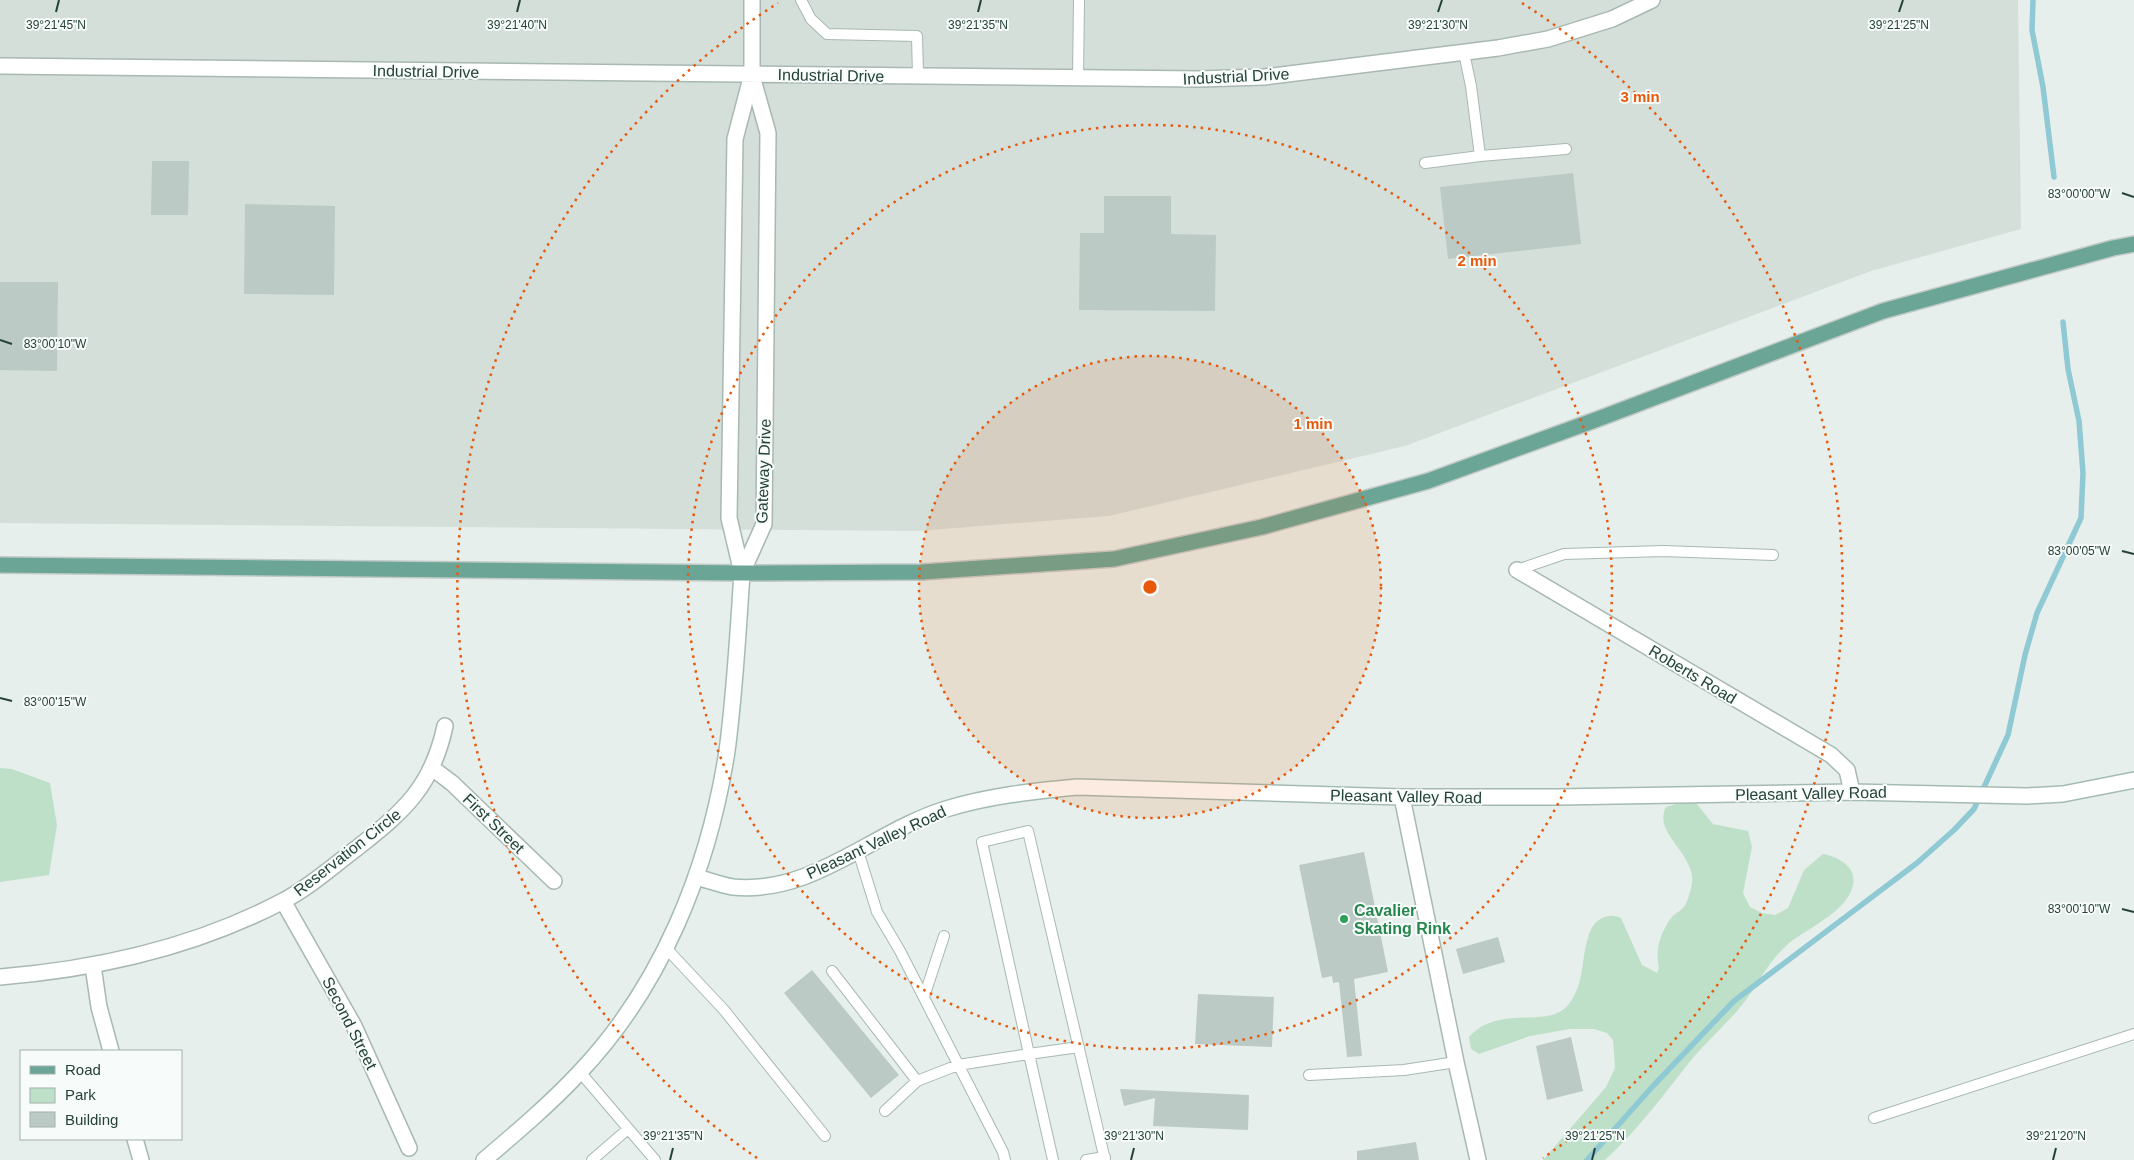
<svg xmlns="http://www.w3.org/2000/svg" width="2134" height="1160" font-family="Arial,sans-serif">
	<rect width="100%" height="100%" fill="#e6efeb"/>
	<!-- built -->
	<path fill="#d4dfda" d="M0,0H2018L2021,229L1871,271L1405,446L1109,516L917,531L0,523Z"/>
	<!-- green -->
	<path fill="#bfe0c8" d="M0,768L12,769L50,783L57,825L49,875L0,882Z
		M1683,802L1696,803L1713,824L1748,831L1752,847L1743,893L1750,907L1762,913L1775,915L1788,908L1804,870L1823,854C1838,857 1857,866 1853,885C1848,910 1811,927 1793,940C1786,945 1779,953 1774,959C1763,972 1756,987 1746,1000C1730,1021 1709,1039 1692,1059C1664,1094 1638,1130 1605,1160H1543L1606,1087L1615,1068L1613,1040L1607,1033L1594,1029H1570L1530,1036L1479,1054L1471,1049L1469,1037C1500,1003 1547,1030 1568,1005C1586,984 1580,956 1590,932C1595,919 1608,912 1621,918L1642,965L1657,973L1659,968C1655,949 1660,934 1671,918C1674,914 1679,912 1683,908C1687,904 1691,890 1692,883C1696,854 1652,833 1666,807Z"/>
	<g fill="none" stroke-linecap="round" stroke-linejoin="round">
		<!-- stream -->
		<path stroke="#8ec9d4" stroke-width="5.5" d="M2033,0L2032,30L2043,87L2054,177
			M1587,1160L1653,1086L1734,1001L1917,863L1954,830L1974,809L2008,735L2025,655L2037,613L2081,518L2083,473L2079,421L2068,369L2063,322"/>
	</g>
	<!-- building -->
	<path fill="#bbcac4" d="M152,161H189L188,215H151Z
		M1573,173L1581,244L1448,259L1440,187Z
		M1104,196H1171V234L1216,235L1215,311L1079,310L1080,233H1104Z
		M245,204L335,206L334,295L244,294Z
		M0,282H58L57,371L0,370Z
		M1364,852L1388,972L1354,979L1362,1056L1347,1057L1339,982L1333,983L1332,976L1322,978L1299,865Z
		M1498,937L1505,962L1463,974L1456,949Z
		M812,970L899,1075L871,1098L784,993Z
		M1198,994L1274,997L1272,1047L1195,1044Z
		M1571,1037L1583,1091L1547,1100L1536,1046Z
		M1120,1089L1249,1095L1248,1130L1153,1126L1155,1098L1124,1106Z
		M1416,1142L1419,1160H1357V1151Z"/>
	<g fill="none" stroke-linecap="round" stroke-linejoin="round">
		<defs>
			<path id="lane" d="M801,0L811,19L827,34L917,36L918,76
				M1078,78L1079,0
				M1480,156L1566,149
				M1425,163L1480,156L1471,86L1464,53
				M1517,570L1564,554L1663,551L1773,555
				M858,851L877,912L900,951L1003,1152L1005,1160
				M666,948L724,1010L825,1136
				M832,971L917,1081
				M924,997L944,936
				M580,1072L655,1160
				M1309,1075L1404,1070L1456,1062
				M885,1111L917,1081L958,1065L1029,1054L982,842L1028,831L1105,1160
				M1874,1118L2134,1034
				M592,1160L628,1129
				M1053,1160L1029,1054L1079,1047
				M1086,1160L1105,1157"/>
			<path id="street" d="M0,66L1199,79L1264,77L1498,48L1548,39L1612,19L1652,0
				M1517,570L1831,755L1847,770L1852,792
				M742,573L729,518L735,139L752,74V0
				M742,573L764,524L768,133L752,76
				M432,768L452,783L554,881
				M1402,797L1456,1062L1478,1160
				M283,901L354,1026L409,1148
				M93,966L99,1007L111,1051
				M0,977C98,969 196,947 283,901C310,887 333,866 357,848C404,811 432,787 445,726
				M135,1139L141,1160"/>
			<path id="secondary" d="M696,877C708,880 721,885 733,887C813,895 874,831 946,809C988,796 1033,791 1077,787L1402,797H1557L1852,792L2027,796L2063,794L2134,780
				M484,1160C517,1132 550,1104 579,1073C662,986 709,868 727,751C735,692 738,632 742,573"/>
			<path id="primary" d="M0,565L742,573L922,572L1114,559L1262,527L1428,481L1598,419L1883,311L2113,248L2134,244"/>
		</defs>
		<!-- lane casing -->
		<use href="#lane" stroke="#a8b8b2" stroke-width="12"/>
		<!-- street casing -->
		<use href="#street" stroke="#a8b8b2" stroke-width="18"/>
		<!-- secondary casing -->
		<use href="#secondary" stroke="#a4bbb3" stroke-width="18"/>
		<!-- primary casing -->
		<use href="#primary" stroke="#c2cac8" stroke-width="18"/>
		<!-- lane -->
		<use href="#lane" stroke="#fff" stroke-width="10"/>
		<!-- street -->
		<use href="#street" stroke="#fff" stroke-width="15"/>
		<!-- secondary -->
		<use href="#secondary" stroke="#fff" stroke-width="15"/>
		<!-- primary -->
		<use href="#primary" stroke="#6aa596" stroke-width="15"/>
	</g>
	<!-- ticks -->
	<path fill="none" stroke="#24423a" stroke-width="2" d="M56,12L59,0M517,12L520,0M978,12L981,0M1438,12L1442,0M1899,12L1903,0M2122,193L2134,197M0,340L12,344M2122,551L2134,554M0,698L12,701M2122,909L2134,912M670,1160L673,1148M1131,1160L1134,1148M1592,1160L1595,1148M2053,1160L2056,1148"/>
	<!-- distance rings -->
	<circle cx="1150" cy="587" r="231" fill="#e8590c" fill-opacity=".12"/>
	<g fill="none" stroke="#e8590c" stroke-width="2.5" stroke-dasharray="2.5 5">
		<circle cx="1150" cy="587" r="231"/>
		<circle cx="1150" cy="587" r="462"/>
		<path d="M757 1158A693 693 0 0 1 778 3M1522 3A693 693 0 0 1 1543 1158"/>
	</g>
	<!-- markers -->
	<circle fill="#2e9e5b" stroke="#f7fbf9" stroke-width="2" cx="1344" cy="919" r="5"/>
	<g text-anchor="middle" stroke-width="4" stroke-linejoin="round" paint-order="stroke">
		<!-- street labels -->
		<g font-size="16" fill="#24423a" stroke="#f7fbf9">
			<text transform="translate(426 71) rotate(1)" y="6">Industrial Drive</text>
			<text transform="translate(831 75) rotate(1)" y="6">Industrial Drive</text>
			<text transform="translate(1236 76) rotate(-3)" y="6">Industrial Drive</text>
			<text transform="translate(763 471) rotate(-88)" y="6">Gateway Drive</text>
			<text transform="translate(1693 674) rotate(31)" y="6">Roberts Road</text>
			<text transform="translate(1811 793) rotate(-1)" y="6">Pleasant Valley Road</text>
			<text transform="translate(1406 796) rotate(1)" y="6">Pleasant Valley Road</text>
			<text transform="translate(494 823) rotate(44)" y="6">First Street</text>
			<text transform="translate(876 842) rotate(-25)" y="6">Pleasant Valley Road</text>
			<text transform="translate(347 852) rotate(-38)" y="6">Reservation Circle</text>
			<text transform="translate(350 1023) rotate(63)" y="6">Second Street</text>
		</g>
		<!-- leisure labels -->
		<g font-size="16" font-weight="bold" fill="#27864d" stroke="#f7fbf9" text-anchor="start">
			<text x="1354" y="916">Cavalier<tspan x="1354" dy="18">Skating Rink</tspan></text>
		</g>
	</g>
	<g font-size="12" text-anchor="middle" fill="#24423a" stroke="#f7fbf9" stroke-width="4" stroke-linejoin="round" paint-order="stroke">
		<text x="56" y="29">39°21'45"N</text>
		<text x="517" y="29">39°21'40"N</text>
		<text x="978" y="29">39°21'35"N</text>
		<text x="1438" y="29">39°21'30"N</text>
		<text x="1899" y="29">39°21'25"N</text>
		<text x="2079" y="198">83°00'00"W</text>
		<text x="55" y="348">83°00'10"W</text>
		<text x="2079" y="555">83°00'05"W</text>
		<text x="55" y="706">83°00'15"W</text>
		<text x="2079" y="913">83°00'10"W</text>
		<text x="673" y="1140">39°21'35"N</text>
		<text x="1134" y="1140">39°21'30"N</text>
		<text x="1595" y="1140">39°21'25"N</text>
		<text x="2056" y="1140">39°21'20"N</text>
	</g>
	<circle cx="1150" cy="587" r="8" fill="#e8590c" stroke="#f7fbf9" stroke-width="2.5"/>
	<g font-size="15" text-anchor="middle" font-weight="bold" fill="#e8590c" stroke="#f7fbf9" stroke-width="4" stroke-linejoin="round" paint-order="stroke">
		<text x="1640" y="102">3 min</text>
		<text x="1477" y="266">2 min</text>
		<text x="1313" y="429">1 min</text>
	</g>
	<!-- legend -->
	<rect x="20" y="1050" width="162" height="90" fill="#f7fbf9" stroke="#a3b1ad"/>
	<rect x="30" y="1066" width="25" height="8" fill="#6aa596" stroke="#a3b1ad"/>
	<text x="65" y="1075" font-size="15" fill="#24423a">Road</text>
	<rect x="30" y="1088" width="25" height="15" fill="#bfe0c8" stroke="#a3b1ad"/>
	<text x="65" y="1100" font-size="15" fill="#24423a">Park</text>
	<rect x="30" y="1112" width="25" height="15" fill="#bbcac4" stroke="#a3b1ad"/>
	<text x="65" y="1125" font-size="15" fill="#24423a">Building</text>
</svg>
